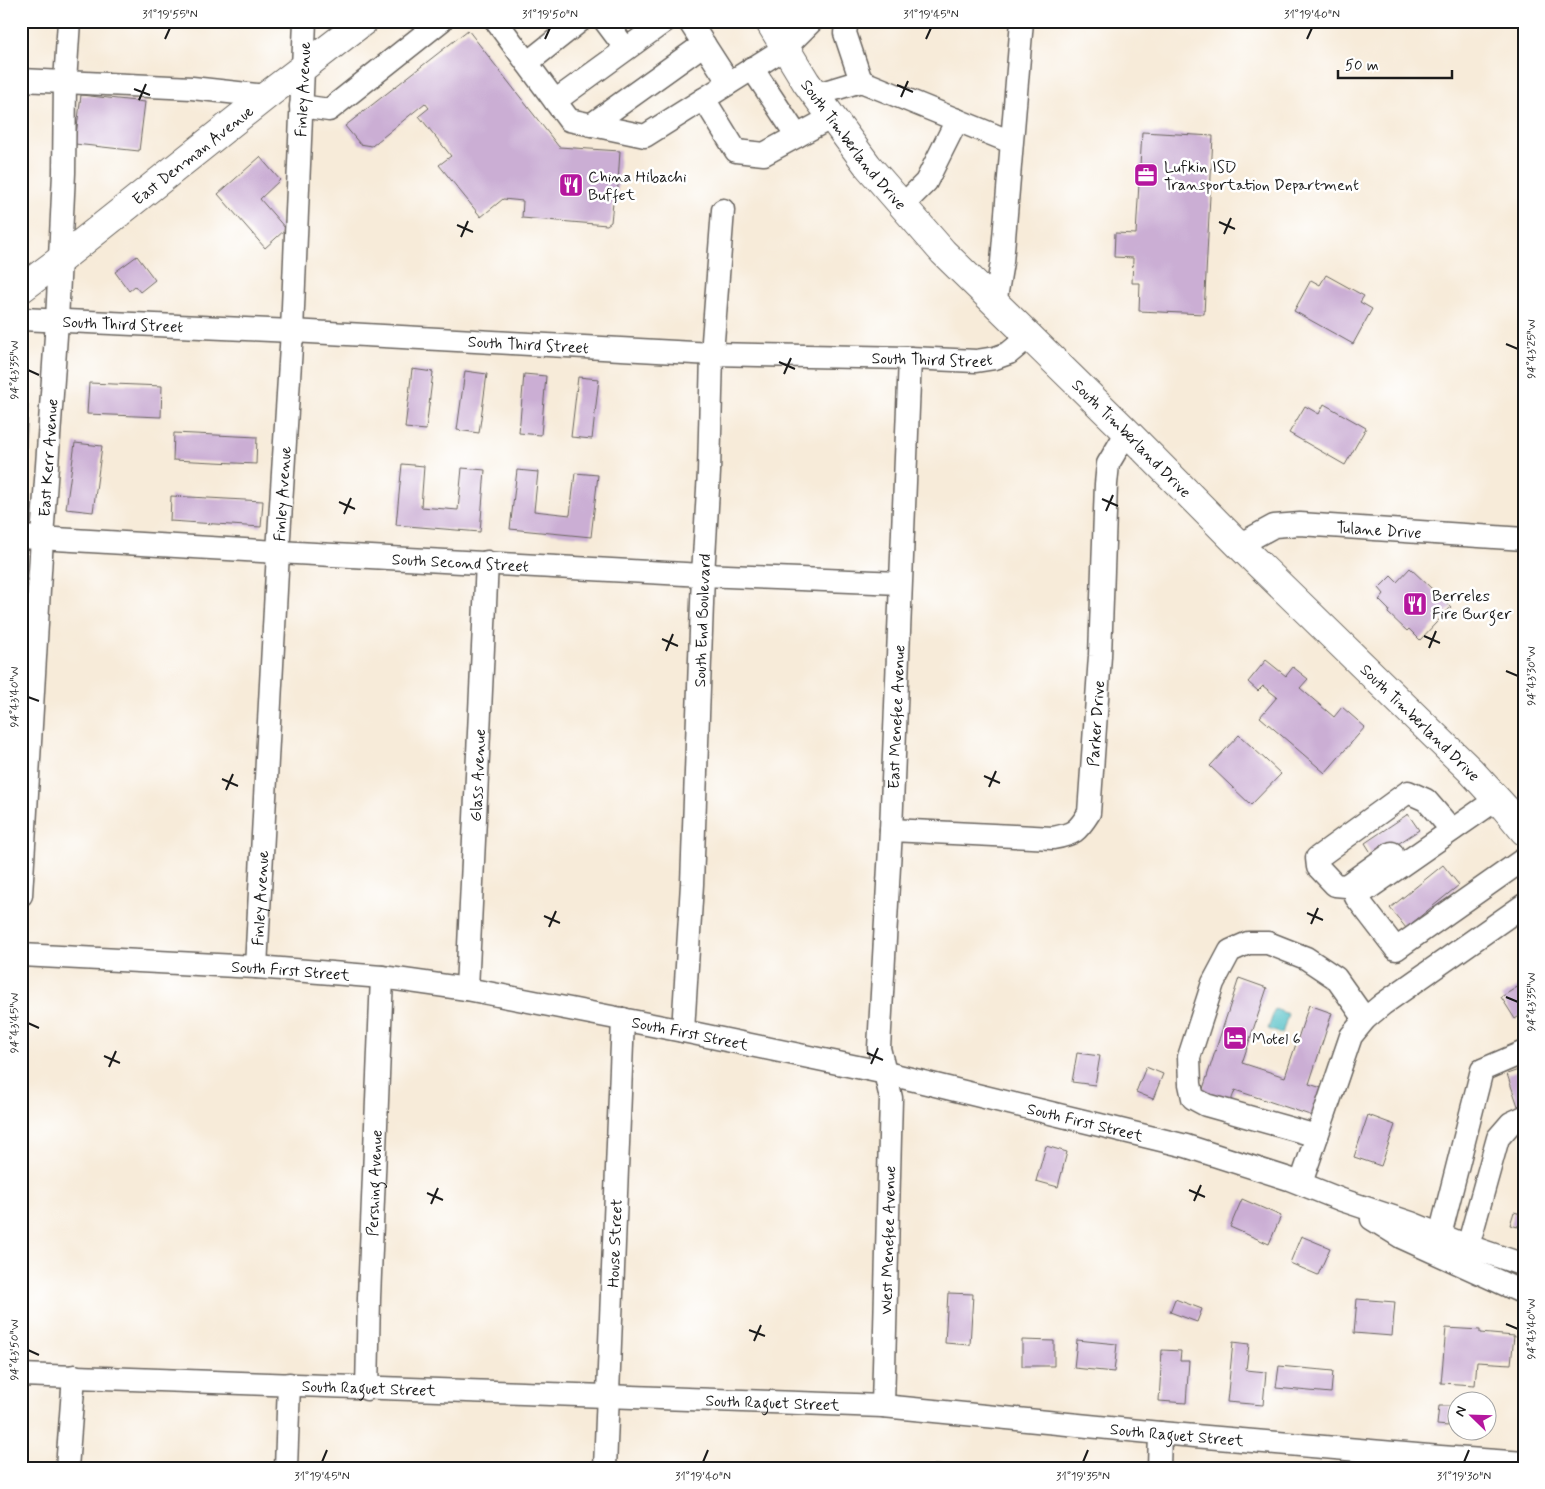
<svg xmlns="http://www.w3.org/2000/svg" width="1545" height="1489" font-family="Mynerve,sans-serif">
	<rect width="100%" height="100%" fill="#fff"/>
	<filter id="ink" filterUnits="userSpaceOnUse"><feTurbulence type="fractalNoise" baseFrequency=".02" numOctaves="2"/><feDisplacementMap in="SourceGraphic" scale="10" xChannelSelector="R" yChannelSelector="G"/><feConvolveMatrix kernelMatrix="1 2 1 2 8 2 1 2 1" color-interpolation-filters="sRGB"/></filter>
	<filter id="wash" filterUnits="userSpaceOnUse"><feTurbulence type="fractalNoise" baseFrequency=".0096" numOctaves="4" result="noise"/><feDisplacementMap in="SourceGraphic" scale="20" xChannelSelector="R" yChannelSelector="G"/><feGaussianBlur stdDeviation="1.12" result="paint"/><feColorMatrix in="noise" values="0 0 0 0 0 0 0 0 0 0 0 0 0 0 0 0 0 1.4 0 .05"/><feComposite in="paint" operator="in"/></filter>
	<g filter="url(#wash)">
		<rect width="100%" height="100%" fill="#f7ebd9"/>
		<!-- water -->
		<path fill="#51bfc6" stroke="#366e71" d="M1275,1009L1288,1014L1282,1034L1268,1029Z"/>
		<g id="blocks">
			<!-- building -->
			<path fill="#cbaed4" d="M468,30L559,147L620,151L617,199L613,203L611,222L607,225L522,218L523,201L503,199L481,217L439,165L451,156L419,116L429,108L425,103L372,146L360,144L345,126Z
				M81,95L145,102L139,151L75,144Z
				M1142,132L1213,136L1204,314L1139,311L1140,283H1132L1133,258L1114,257L1115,233L1136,234Z
				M260,157L280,180L260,199L286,229L265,248L218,194Z
				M137,256L155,280L140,292L135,286L129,291L115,272Z
				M1326,275L1364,296L1360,302L1372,309L1353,344L1294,311L1311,280L1320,285Z
				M412,369L433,372L426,430L405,428Z
				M465,371L487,374L479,433L457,430Z
				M524,374L546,376L541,435L519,433Z
				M578,377L599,379L592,439L571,437Z
				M89,383L162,386L161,417L87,414Z
				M21,404H28L26,449H21Z
				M1324,404L1366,428L1345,465L1289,433L1305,406L1319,414Z
				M174,433L257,437L256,464L173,460Z
				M75,443L102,446L93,512L66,509Z
				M402,464L424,466L421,507L458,510L462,468L485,470L480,532L396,525Z
				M517,470L538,472L534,511L570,515L575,473L598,475L591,537L510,529Z
				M171,496L263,501L261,527L170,521Z
				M1410,568L1451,607L1420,640L1409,629L1407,631L1388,613L1389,610L1379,600L1384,594L1379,588L1391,576L1397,582Z
				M1266,660L1286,676L1293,667L1308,679L1300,688L1334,717L1342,707L1365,727L1325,773L1260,717L1277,697L1263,686L1258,691L1248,682Z
				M1239,735L1281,774L1251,805L1210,766Z
				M1408,814L1419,830L1375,859L1365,843Z
				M1443,865L1459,885L1406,928L1390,908Z
				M1239,978L1267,988L1242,1063L1285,1077L1309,1005L1332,1013L1309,1084L1325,1089L1316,1117L1235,1090L1230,1104L1201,1095Z
				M1524,983V1013L1515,1019L1501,997Z
				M1077,1053L1100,1056L1095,1085L1072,1082Z
				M1146,1067L1163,1074L1153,1099L1136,1092Z
				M1524,1068V1104L1518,1106L1507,1074Z
				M1368,1115L1395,1125L1381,1166L1354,1157Z
				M1046,1146L1067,1152L1058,1187L1036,1181Z
				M1242,1199L1281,1216L1269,1244L1230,1227Z
				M1523,1208L1524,1227L1518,1225V1227L1510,1225L1514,1212L1521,1214Z
				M1301,1236L1330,1248L1318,1275L1290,1263Z
				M948,1293L973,1294L970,1345L945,1343Z
				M1175,1299L1202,1309L1197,1322L1170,1312Z
				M1357,1299L1395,1302L1392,1336L1354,1333Z
				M1446,1328L1480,1330V1333L1514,1336L1511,1364L1477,1362L1475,1385L1441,1383Z
				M1022,1340L1054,1341V1366H1022Z
				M1077,1340L1117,1344L1114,1372L1074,1368Z
				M1233,1342L1249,1344L1246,1370L1266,1372L1263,1405L1227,1402Z
				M1162,1350L1181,1351L1180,1361H1189L1186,1403L1159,1401Z
				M1279,1366L1333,1371L1331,1393L1276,1388Z
				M1439,1406H1450L1448,1426L1437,1425Z
				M933,1465L954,1466V1468H933Z"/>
		</g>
	</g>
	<g filter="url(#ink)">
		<use href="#blocks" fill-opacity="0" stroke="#69645e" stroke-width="1"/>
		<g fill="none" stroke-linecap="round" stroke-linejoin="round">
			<defs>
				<g id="minor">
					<path d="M496,21L569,120L645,136L785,48L812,21"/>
					<path d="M605,21L626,49"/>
					<path d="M689,21L729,83"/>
					<path d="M527,63L580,21"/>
					<path d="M752,68L797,136"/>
					<path d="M21,80L192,88L266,96"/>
					<path d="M861,81L1011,142"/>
					<path d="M815,95L861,81L845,33L847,21"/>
					<path d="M704,99L736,151L764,154L832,117"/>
					<path d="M555,101L665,21"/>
					<path d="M301,106L329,110L441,21"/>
					<path d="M591,125L704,44"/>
					<path d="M902,206L926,182L957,120"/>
					<path d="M995,304L1002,262L1022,21"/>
					<path id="s1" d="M21,319L292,331L712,354L910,358L976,361L995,358L1009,353L1028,337"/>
					<path id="s2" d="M21,537L278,552L703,575L900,583"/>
					<path id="s3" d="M1239,545L1274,526L1300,524L1524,539"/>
					<path d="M1497,799L1356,897L1396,949L1524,859"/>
					<path id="s4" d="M891,830L1053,838C1074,834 1077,832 1089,813L1100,656L1106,484L1108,464L1127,432"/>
					<path d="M1392,853L1346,886L1335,885L1318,867L1317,858L1408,792L1426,800L1452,830"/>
					<path id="s5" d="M21,895L42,538L57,321L64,173L65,82L69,21"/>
					<path id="s6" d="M21,955L256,967L382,977L467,989L683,1031L886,1073L1186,1146L1289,1179L1342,1200L1411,1223L1465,1245L1524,1265"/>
					<path id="s7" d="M256,967L278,552L292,331L305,21"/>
					<path id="s8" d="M467,989L487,562"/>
					<path id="s9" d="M683,1031L692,884L703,575L709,472L712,354L723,210"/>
					<path d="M1317,1136L1206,1105L1193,1098L1190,1084L1189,1057L1213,983L1230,951L1248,943H1268L1306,958L1336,978L1365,1019"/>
					<path d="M1301,1183L1351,1036L1365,1019L1383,1004L1524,905"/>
					<path d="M1372,1219L1401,1237L1524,1293"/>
					<path d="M1440,1235L1482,1070L1524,1052"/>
					<path d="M1468,1246L1498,1138L1511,1123L1524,1117"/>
					<path id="s10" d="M21,1375L883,1406L1160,1433L1440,1457L1524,1463"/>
					<path id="s11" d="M367,1389L369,1298L382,977"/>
					<path id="s12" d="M883,1406L891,1098L879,1048L891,830L910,358"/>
					<path d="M67,1468L74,1376"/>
					<path d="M286,1468L289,1384"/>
					<path id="s13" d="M605,1468L623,1019"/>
					<path d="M1159,1468L1160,1433"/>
				</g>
				<g id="major">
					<path id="s14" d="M769,21L806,82L868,166L943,252L1127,432L1239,545L1470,770L1505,808L1524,831"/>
					<path id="s15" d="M21,289L60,260L266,96L364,21"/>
				</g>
			</defs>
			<!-- minor casing -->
			<use href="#minor" stroke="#69645e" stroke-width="25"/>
			<!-- major casing -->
			<use href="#major" stroke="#69645e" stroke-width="30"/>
			<!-- minor -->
			<use href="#minor" stroke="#fff" stroke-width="22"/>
			<!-- major -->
			<use href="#major" stroke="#fff" stroke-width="28"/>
		</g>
	</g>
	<!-- ticks -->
	<path fill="none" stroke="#1c1c1c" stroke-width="2" d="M165,39L170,28M545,39L550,28M926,39L931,28M1307,39L1312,28M897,85L913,92M134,89L150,95M901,97L908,81M139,100L146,84M1219,222L1235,229M457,225L473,232M1224,234L1231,218M461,237L468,221M1506,344L1518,349M779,362L795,369M28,370L39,375M784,374L791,358M1102,499L1118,506M339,502L355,509M1106,511L1113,495M344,514L351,498M1424,636L1440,643M662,639L678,646M1429,648L1436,631M666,651L673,634M1506,671L1518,676M28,697L39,701M984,776L1000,783M222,779L238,786M989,787L996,771M226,790L233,774M1307,913L1323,920M544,916L560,923M1311,924L1318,908M549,927L556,911M1506,997L1518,1002M28,1023L39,1028M867,1053L883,1060M104,1056L120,1063M871,1064L878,1048M109,1067L116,1051M1189,1190L1205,1197M427,1193L443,1200M1194,1201L1201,1185M431,1204L438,1188M1506,1324L1518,1329M749,1330L765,1336M754,1341L761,1325M28,1350L39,1355M322,1462L327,1450M703,1462L708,1450M1083,1462L1088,1450M1464,1462L1469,1450"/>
	<!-- icons -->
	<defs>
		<symbol id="office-square" viewBox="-11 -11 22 22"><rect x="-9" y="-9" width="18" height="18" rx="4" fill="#b5179e" stroke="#fff"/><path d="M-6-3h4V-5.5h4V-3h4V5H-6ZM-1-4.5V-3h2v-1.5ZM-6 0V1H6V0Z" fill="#fff"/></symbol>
		<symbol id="restaurant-square" viewBox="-11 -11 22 22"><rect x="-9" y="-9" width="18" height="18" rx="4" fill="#b5179e" stroke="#fff"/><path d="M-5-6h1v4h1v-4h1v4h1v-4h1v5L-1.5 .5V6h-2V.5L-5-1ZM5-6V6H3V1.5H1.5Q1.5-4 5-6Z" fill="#fff"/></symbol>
		<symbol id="hotel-square" viewBox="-11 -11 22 22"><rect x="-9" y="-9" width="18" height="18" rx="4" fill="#b5179e" stroke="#fff"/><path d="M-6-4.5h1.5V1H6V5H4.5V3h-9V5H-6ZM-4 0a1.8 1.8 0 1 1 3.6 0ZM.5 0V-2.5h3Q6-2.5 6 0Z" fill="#fff"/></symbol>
	</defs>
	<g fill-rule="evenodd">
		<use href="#office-square" x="1132" y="161" width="28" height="28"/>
		<use href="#restaurant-square" x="557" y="171" width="28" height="28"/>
		<use href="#restaurant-square" x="1401" y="590" width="28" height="28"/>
		<use href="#hotel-square" x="1221" y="1024" width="28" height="28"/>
	</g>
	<g text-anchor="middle" stroke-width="5" stroke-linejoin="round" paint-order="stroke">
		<!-- street labels -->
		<g font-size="16" fill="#1c1c1c" stroke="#fff">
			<text dy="6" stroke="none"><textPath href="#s7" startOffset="879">Finley Avenue</textPath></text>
			<text dy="6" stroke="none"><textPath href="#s14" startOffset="150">South Timberland Drive</textPath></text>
			<text dy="6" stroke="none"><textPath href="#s15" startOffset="218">East Denman Avenue</textPath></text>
			<text dy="6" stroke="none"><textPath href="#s1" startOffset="102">South Third Street</textPath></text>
			<text dy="6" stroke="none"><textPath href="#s1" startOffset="508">South Third Street</textPath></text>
			<text dy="6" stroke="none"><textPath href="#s1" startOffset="912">South Third Street</textPath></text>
			<text dy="6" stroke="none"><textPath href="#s14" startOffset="555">South Timberland Drive</textPath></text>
			<text dy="6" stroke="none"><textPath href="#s5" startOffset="438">East Kerr Avenue</textPath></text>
			<text dy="6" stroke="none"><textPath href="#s7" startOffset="474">Finley Avenue</textPath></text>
			<text dy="6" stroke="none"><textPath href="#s3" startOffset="145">Tulane Drive</textPath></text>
			<text dy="6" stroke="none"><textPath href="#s2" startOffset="440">South Second Street</textPath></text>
			<text dy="6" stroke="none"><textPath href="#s9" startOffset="411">South End Boulevard</textPath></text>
			<text dy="6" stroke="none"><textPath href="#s12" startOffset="691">East Menefee Avenue</textPath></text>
			<text dy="6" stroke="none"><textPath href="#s14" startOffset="960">South Timberland Drive</textPath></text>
			<text dy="6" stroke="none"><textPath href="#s4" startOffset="298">Parker Drive</textPath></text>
			<text dy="6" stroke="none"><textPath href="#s8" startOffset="214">Glass Avenue</textPath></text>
			<text dy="6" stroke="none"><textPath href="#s7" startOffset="69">Finley Avenue</textPath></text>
			<text dy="6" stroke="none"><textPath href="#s6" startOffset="270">South First Street</textPath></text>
			<text dy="6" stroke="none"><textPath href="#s6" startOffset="675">South First Street</textPath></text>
			<text dy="6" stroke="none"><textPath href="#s6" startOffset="1080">South First Street</textPath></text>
			<text dy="6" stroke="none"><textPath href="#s11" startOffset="206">Pershing Avenue</textPath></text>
			<text dy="6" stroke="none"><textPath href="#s12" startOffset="166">West Menefee Avenue</textPath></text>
			<text dy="6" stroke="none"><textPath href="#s13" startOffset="225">House Street</textPath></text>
			<text dy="6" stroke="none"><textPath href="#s10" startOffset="348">South Raguet Street</textPath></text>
			<text dy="6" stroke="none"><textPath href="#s10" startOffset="752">South Raguet Street</textPath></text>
			<text dy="6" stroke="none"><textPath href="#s10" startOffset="1158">South Raguet Street</textPath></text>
		</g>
		<!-- poi labels -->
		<g font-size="16" fill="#1c1c1c" stroke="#fff" text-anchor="start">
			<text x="1164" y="172">Lufkin ISD<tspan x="1164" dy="18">Transportation Department</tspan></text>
			<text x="588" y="182">China Hibachi<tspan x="588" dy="18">Buffet</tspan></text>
			<text x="1432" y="601">Berreles<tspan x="1432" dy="18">Fire Burger</tspan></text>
			<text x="1252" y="1044">Motel 6</text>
		</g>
	</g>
	<!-- margin -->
	<rect width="1545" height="1489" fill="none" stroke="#fff" stroke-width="55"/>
	<!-- north arrow -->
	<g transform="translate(1472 1416) rotate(293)"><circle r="24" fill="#ffffff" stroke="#a4a4a4"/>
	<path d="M0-4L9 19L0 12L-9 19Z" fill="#b5179e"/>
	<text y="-8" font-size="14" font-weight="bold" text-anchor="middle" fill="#1c1c1c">N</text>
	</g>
	<!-- scale -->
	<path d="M1338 70v8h114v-8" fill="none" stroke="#1c1c1c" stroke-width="2.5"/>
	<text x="1345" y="70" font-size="15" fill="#1c1c1c" stroke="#ffffff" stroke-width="4" paint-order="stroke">50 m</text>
	<rect x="28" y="28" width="1490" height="1434" fill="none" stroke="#1c1c1c" stroke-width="2"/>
	<g font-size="12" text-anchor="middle" fill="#1c1c1c">
		<text x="170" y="18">31°19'55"N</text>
		<text x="550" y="18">31°19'50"N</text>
		<text x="931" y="18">31°19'45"N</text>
		<text x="1312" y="18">31°19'40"N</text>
		<text transform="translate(1531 349) rotate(-90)" y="4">94°43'25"W</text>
		<text transform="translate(14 370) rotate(-90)" y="4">94°43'35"W</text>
		<text transform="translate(1531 676) rotate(-90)" y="4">94°43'30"W</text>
		<text transform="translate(14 697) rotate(-90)" y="4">94°43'40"W</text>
		<text transform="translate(1531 1002) rotate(-90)" y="4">94°43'35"W</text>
		<text transform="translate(14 1023) rotate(-90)" y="4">94°43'45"W</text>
		<text transform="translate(1531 1329) rotate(-90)" y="4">94°43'40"W</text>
		<text transform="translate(14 1350) rotate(-90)" y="4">94°43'50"W</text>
		<text x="322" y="1480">31°19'45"N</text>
		<text x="703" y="1480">31°19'40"N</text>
		<text x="1083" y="1480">31°19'35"N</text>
		<text x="1464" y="1480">31°19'30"N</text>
	</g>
</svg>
